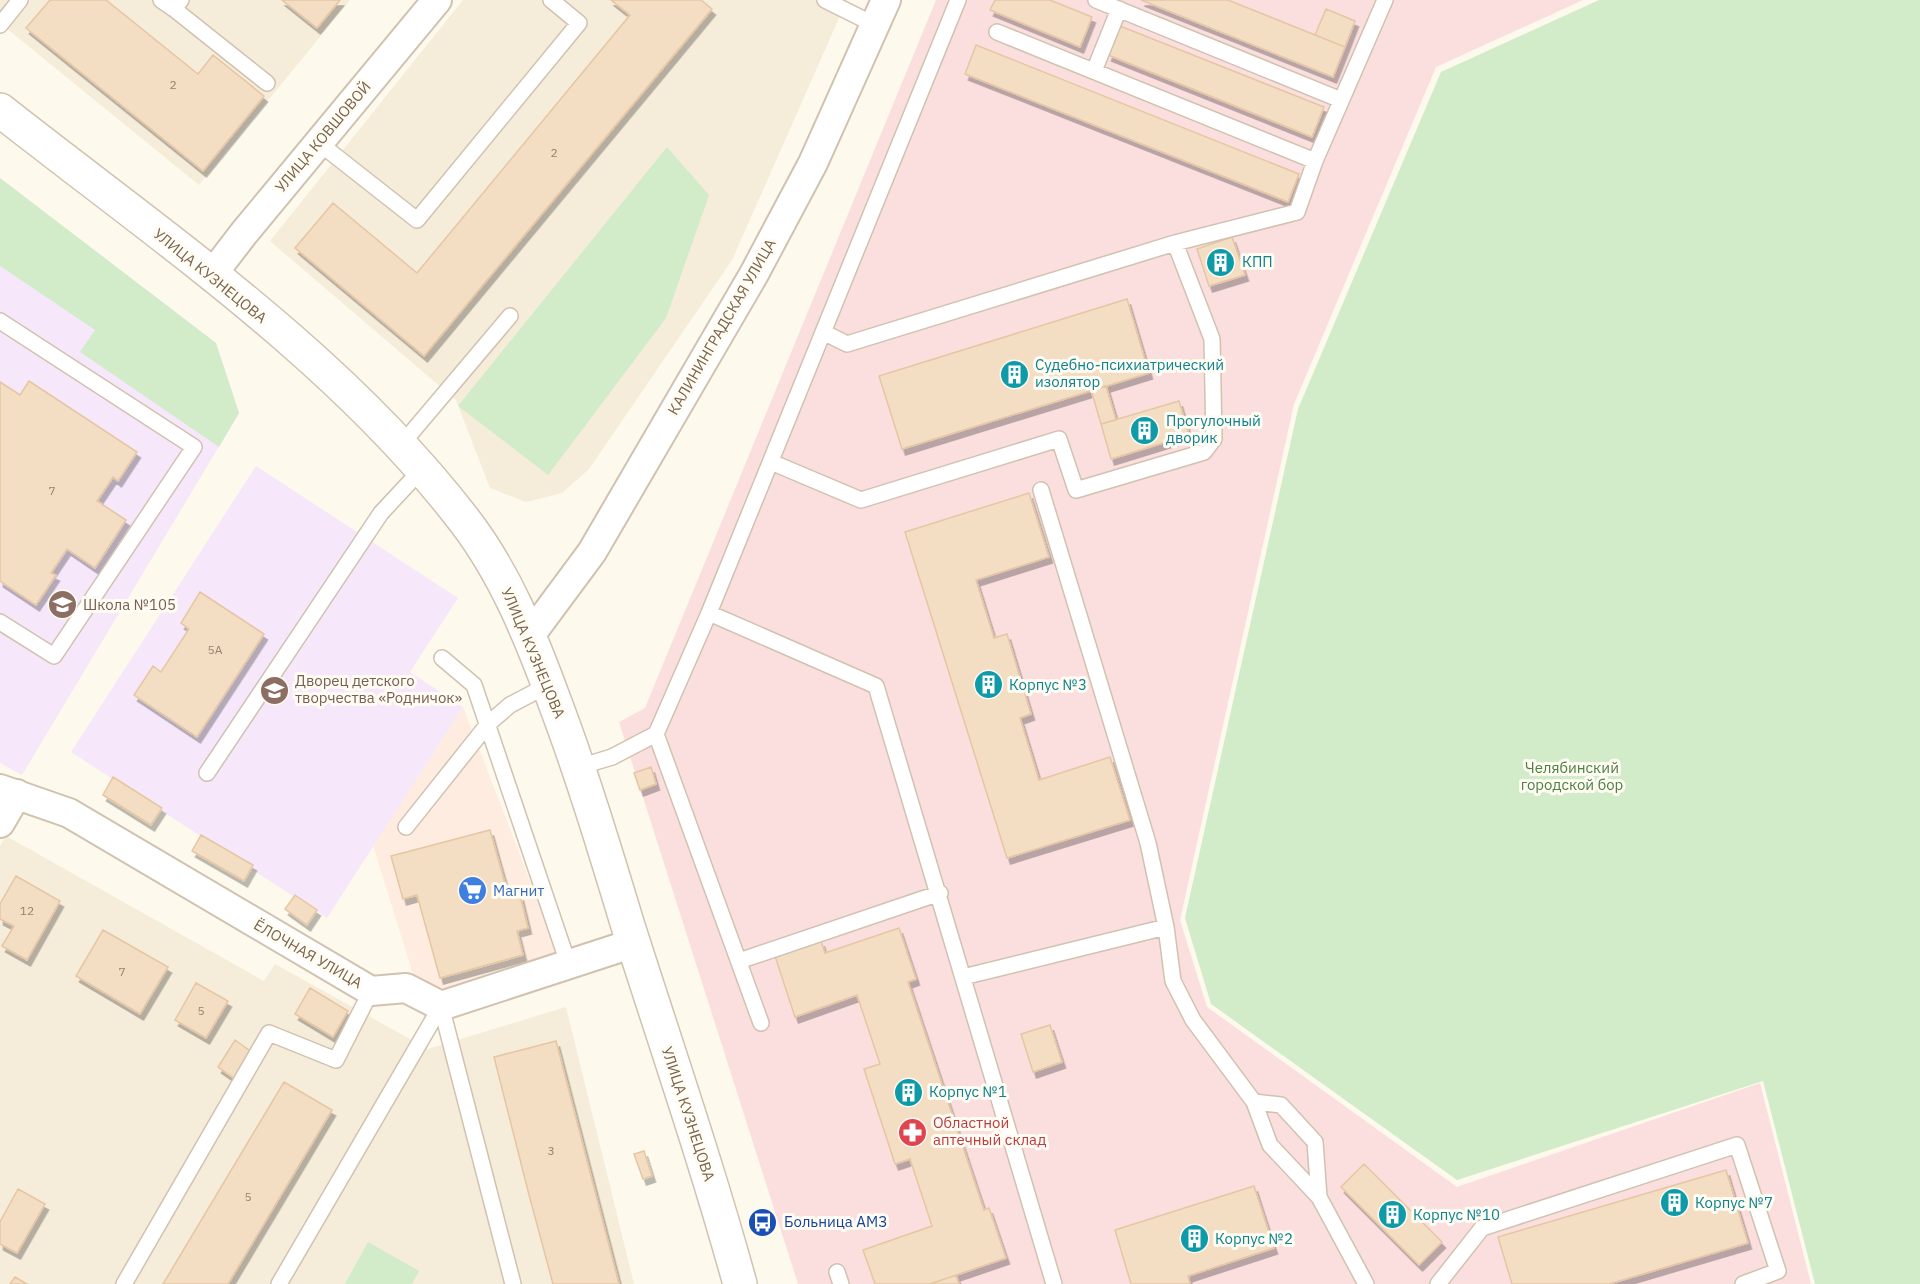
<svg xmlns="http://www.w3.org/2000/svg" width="1920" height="1284" font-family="'IBM Plex Sans',sans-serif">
	<defs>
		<filter id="shadow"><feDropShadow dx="3.5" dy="6" stdDeviation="0" flood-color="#0004"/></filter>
	</defs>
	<rect width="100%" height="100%" fill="#fdf9ec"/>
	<!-- residential -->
	<path fill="#f5ecda" d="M0,0H350L199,185L0,23Z
		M463,0H847L732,260L589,469L562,493L526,502L490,488L456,400L270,241Z
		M6,836L264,981L275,964L428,1049L566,1007L634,1284H0V846Z"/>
	<!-- commercial -->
	<path fill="#fdecdf" d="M463,707L560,959L421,1000L373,845Z"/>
	<!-- education -->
	<path fill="#f6e8fa" d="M0,178L216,343L239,413L22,775L0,763Z
		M256,466L458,598L410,672L463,707L327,918L71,752Z"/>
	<!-- medical -->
	<path fill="#fbdfdf" d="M936,0H1583L1436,67L1294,404L1180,920L1207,1007L1457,1187L1760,1083L1811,1284H798L619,722L645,708Z"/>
	<!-- green -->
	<path fill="#d2ecc9" d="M1599,0H1920V1284H1815L1763,1081L1457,1180L1211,1004L1185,918L1298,409L1441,72Z
		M667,147L709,195L666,318L548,475L458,406Z
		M0,178L216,343L239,413L219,447L80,352L95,330L0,266Z
		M368,1242L419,1271L412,1284H345Z"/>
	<!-- building -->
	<path fill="#f3ddc3" stroke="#e6c6a3" stroke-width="1.5" filter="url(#shadow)" d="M50,0H106L198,74L213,55L264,96L203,171L26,28Z
		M282,0H340L317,28Z
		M611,0H701L712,9L424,356L295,248L333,203L417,273L630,15Z
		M995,0H1050L1092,17L1080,47L990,10Z
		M1141,0H1228L1345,47L1333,77Z
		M1326,9L1355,21L1345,47L1315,35Z
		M1120,26L1324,107L1312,137L1108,55Z
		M976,45L1299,174L1288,202L965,74Z
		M1232,237L1245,275L1209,286L1197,249Z
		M1127,299L1149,373L902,449L879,376Z
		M29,381L137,452L118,481L113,477L97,501L126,520L95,568L67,549L51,573L56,575L36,605L0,581V382L20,395Z
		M1106,386L1116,420L1101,424L1091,390Z
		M1179,401L1189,435L1111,459L1101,424Z
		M1029,493L1049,557L976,580L994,638L1007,634L1031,714L1020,718L1039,780L1110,757L1130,820L1007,858L905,532Z
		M200,592L264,634L197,737L134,695L153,666L161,672L189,629L181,623Z
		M651,767L656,784L640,790L634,773Z
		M113,777L162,808L151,825L103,795Z
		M490,830L509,898L520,895L528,928L517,931L523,955L440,978L417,895L403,899L391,856Z
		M201,835L253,865L244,881L192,851Z
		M16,876L60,901L27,960L2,946L14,926L0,919V904Z
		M295,895L317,910L307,925L285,909Z
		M899,928L916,979L908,982L984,1210L989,1208L1006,1258L930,1284H875L863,1250L932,1226L910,1159L895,1164L864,1069L880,1064L857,995L795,1017L775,956L821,941L825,953Z
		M103,930L168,967L140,1014L76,976Z
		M196,983L228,1001L206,1038L175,1020Z
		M310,988L348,1011L333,1037L295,1014Z
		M1050,1025L1062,1062L1033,1072L1021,1034Z
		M235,1040L253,1053L235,1079L218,1067Z
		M556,1041L619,1284H553L528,1191L494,1057Z
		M284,1082L332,1110L228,1284H163Z
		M644,1151L652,1176L643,1179L634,1154Z
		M1364,1164L1442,1242L1419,1265L1341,1187Z
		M1726,1170L1748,1243L1609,1284H1512L1498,1237Z
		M1254,1186L1274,1248L1188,1276L1190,1284H1131L1115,1230Z
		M18,1189L45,1204L17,1253L0,1244V1222Z
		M956,1275L959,1284H930Z
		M15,1277L27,1284H10Z"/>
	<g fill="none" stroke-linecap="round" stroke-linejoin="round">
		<defs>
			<path id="service" d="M161,0L174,9L181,0
				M825,0L875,25
				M958,0L709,613L876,686L1054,1284
				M1096,0L1341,100
				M174,9L267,83
				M0,25L20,0
				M997,32L1315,161
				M1094,71L1119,9
				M319,143L417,220L579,23L551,0
				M1175,243L1297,212L1315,161L1385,0
				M0,321L194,447L54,656L0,622
				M401,445L510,316
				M771,462L861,500L1059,439L1076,490L1204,452L1214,439L1212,339L1175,243L847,344L823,332
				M1041,490L1148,843L1166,927L1173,981L1193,1020L1254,1102L1270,1145L1319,1197L1366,1284
				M709,613L656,734L761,1023
				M442,658L474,685L568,963
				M579,767L612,757L656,734
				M207,773L381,513L422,469
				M406,827L488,724L510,705L548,685
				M739,961L940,893
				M963,977L1166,927
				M441,1006L513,1284
				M1254,1102L1281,1105L1315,1142L1319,1197
				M837,1272L841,1284
				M124,1284L269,1033L336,1060L371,991
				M279,1284L441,1006
				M1438,1284L1482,1228L1737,1145L1778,1271L1743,1284"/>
			<path id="minor" d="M211,276L244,233L437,0
				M529,637L592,552L754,274L813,163L886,0
				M0,789L69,813L371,991L406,988L441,1006L634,943
				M0,823L17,794"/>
			<path id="tertiary" d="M0,110C160,236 339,357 464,520C505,573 531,637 554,700C582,774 605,850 628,926C666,1045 707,1164 740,1284"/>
		</defs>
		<!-- service casing -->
		<use href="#service" stroke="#d1c2b0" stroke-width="18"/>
		<!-- minor casing -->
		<use href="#minor" stroke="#d1c2b0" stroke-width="32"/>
		<!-- tertiary casing -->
		<use href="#tertiary" stroke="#d1c2b0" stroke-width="36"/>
		<!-- service -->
		<use href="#service" stroke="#fff" stroke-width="15"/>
		<!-- minor -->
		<use href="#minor" stroke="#fff" stroke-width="28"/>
		<!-- tertiary -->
		<use href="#tertiary" stroke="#fff" stroke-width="33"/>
	</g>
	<!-- icons -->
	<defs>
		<symbol id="building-disc" viewBox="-11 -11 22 22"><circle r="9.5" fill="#0f9aa8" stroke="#fffcf3"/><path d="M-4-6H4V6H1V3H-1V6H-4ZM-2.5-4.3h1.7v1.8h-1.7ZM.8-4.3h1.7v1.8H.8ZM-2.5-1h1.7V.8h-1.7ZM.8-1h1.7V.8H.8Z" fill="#fff"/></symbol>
		<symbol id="school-disc" viewBox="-11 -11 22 22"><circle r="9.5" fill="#8d6e63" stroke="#fffcf3"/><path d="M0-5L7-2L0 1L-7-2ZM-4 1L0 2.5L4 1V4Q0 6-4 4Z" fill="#fff"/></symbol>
		<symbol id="supermarket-disc" viewBox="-11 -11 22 22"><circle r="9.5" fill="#3f7fe0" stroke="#fffcf3"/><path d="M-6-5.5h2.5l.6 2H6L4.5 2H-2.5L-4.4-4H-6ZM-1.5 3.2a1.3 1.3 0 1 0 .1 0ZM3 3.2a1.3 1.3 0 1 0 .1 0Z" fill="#fff"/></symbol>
		<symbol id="pharmacy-disc" viewBox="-11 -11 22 22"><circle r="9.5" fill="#e0444e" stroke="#fffcf3"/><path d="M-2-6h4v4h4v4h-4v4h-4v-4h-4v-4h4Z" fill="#fff"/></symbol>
		<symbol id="bus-disc" viewBox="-11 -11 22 22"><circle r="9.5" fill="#1a4fb4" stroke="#fffcf3"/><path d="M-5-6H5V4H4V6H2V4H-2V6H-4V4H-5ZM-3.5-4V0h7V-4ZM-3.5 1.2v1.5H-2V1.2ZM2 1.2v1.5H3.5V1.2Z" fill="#fff"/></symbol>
	</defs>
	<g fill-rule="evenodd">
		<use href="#building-disc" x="1204" y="246" width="33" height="33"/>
		<use href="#building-disc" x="998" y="358" width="33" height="33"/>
		<use href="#building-disc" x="1128" y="414" width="33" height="33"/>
		<use href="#school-disc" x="46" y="588" width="33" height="33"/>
		<use href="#building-disc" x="972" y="668" width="33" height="33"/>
		<use href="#school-disc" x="258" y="674" width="33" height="33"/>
		<use href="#supermarket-disc" x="456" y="874" width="33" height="33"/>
		<use href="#building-disc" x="892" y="1076" width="33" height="33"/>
		<use href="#pharmacy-disc" x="896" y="1116" width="33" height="33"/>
		<use href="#building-disc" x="1658" y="1186" width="33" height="33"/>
		<use href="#building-disc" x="1376" y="1198" width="33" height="33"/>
		<use href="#bus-disc" x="746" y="1206" width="33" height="33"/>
		<use href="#building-disc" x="1178" y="1222" width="33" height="33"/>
	</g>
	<g text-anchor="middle" stroke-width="6" stroke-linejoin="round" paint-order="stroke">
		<!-- number labels -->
		<g font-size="12" fill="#98826a">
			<text x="173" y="89">2</text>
			<text x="554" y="157">2</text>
			<text x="52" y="495">7</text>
			<text x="215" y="654">5А</text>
			<text x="27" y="915">12</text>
			<text x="122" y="976">7</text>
			<text x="201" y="1015">5</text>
			<text x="551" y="1155">3</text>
			<text x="248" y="1201">5</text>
		</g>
		<!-- street labels -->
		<g font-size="15" fill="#7a634d" stroke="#fffcf3">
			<text transform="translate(323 137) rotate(-50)" y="5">УЛИЦА КОВШОВОЙ</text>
			<text transform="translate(210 276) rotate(39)" y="5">УЛИЦА КУЗНЕЦОВА</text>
			<text transform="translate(722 327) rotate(-60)" y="5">КАЛИНИНГРАДСКАЯ УЛИЦА</text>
			<text transform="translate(533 653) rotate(67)" y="5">УЛИЦА КУЗНЕЦОВА</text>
			<text transform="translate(308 954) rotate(30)" y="5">ЁЛОЧНАЯ УЛИЦА</text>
			<text transform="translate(688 1114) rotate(72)" y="5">УЛИЦА КУЗНЕЦОВА</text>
		</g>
		<!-- culture labels -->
		<g font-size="15" fill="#0d838f" stroke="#fffcf3" text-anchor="start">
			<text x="1242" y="267">КПП</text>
			<text x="1035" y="370">Судебно-психиатрический<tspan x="1035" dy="17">изолятор</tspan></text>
			<text x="1166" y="426">Прогулочный<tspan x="1166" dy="17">дворик</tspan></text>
			<text x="1009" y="690">Корпус №3</text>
			<text x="929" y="1097">Корпус №1</text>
			<text x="1695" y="1208">Корпус №7</text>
			<text x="1413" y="1220">Корпус №10</text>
			<text x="1215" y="1244">Корпус №2</text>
		</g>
		<!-- education labels -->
		<g font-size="15" fill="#785e54" stroke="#fffcf3" text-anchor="start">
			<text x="83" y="610">Школа №105</text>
			<text x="295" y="686">Дворец детского<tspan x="295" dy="17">творчества «Родничок»</tspan></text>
		</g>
		<!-- park labels -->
		<g font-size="15" fill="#4d8044" stroke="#fffcf3">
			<text x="1572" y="773">Челябинский<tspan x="1572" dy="17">городской бор</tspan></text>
		</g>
		<!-- shop labels -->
		<g font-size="15" fill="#366cbe" stroke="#fffcf3" text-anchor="start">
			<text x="493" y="896">Магнит</text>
		</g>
		<!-- health labels -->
		<g font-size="15" fill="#be3a42" stroke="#fffcf3" text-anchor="start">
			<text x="933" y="1128">Областной<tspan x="933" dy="17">аптечный склад</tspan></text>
		</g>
		<!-- transit labels -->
		<g font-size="15" fill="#164399" stroke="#fffcf3" text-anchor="start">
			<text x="784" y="1227">Больница АМЗ</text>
		</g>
	</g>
</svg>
